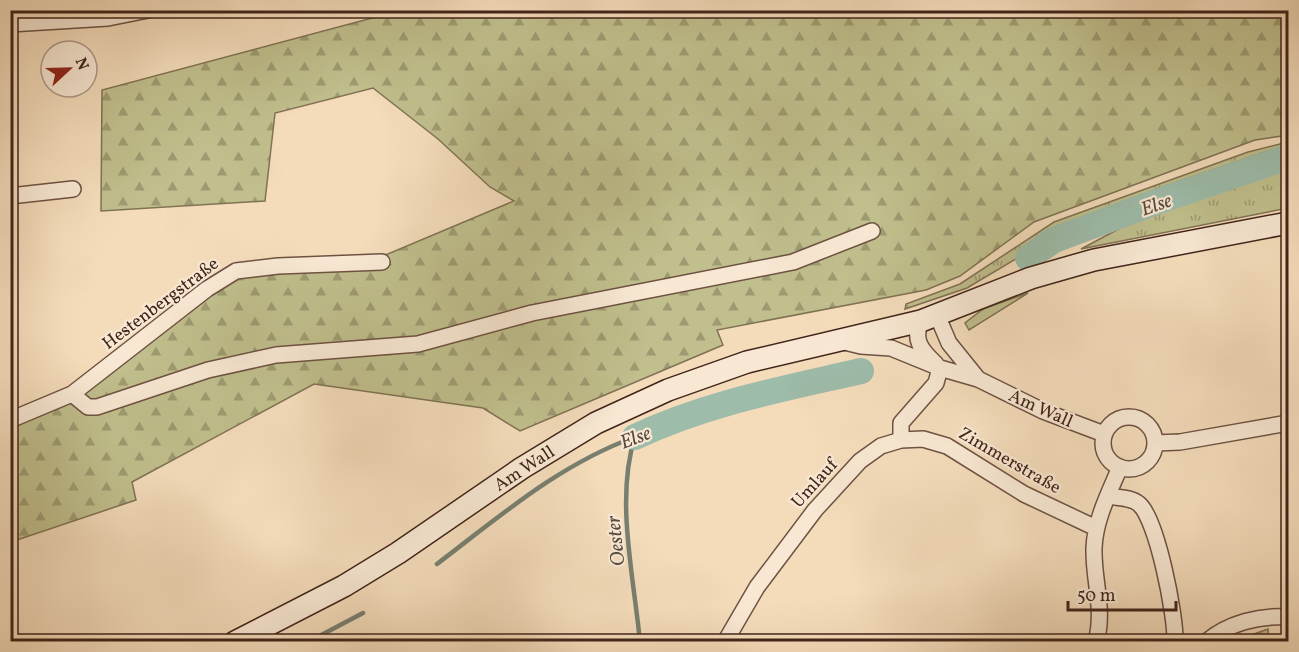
<svg xmlns="http://www.w3.org/2000/svg" width="1299" height="652" font-family="Vollkorn,serif">
	<defs>
		<pattern id="grass-tufts" width="24" height="20" patternUnits="userSpaceOnUse" patternTransform="scale(1.5)"><rect width="24" height="20" fill="#c0bf8d"/><path d="M3 7l-1-3M5 7V3M7 7l1-3M15 17l-1-3M17 17v-4M19 17l1-3" fill="none" stroke="#9e9b72"/></pattern>
		<pattern id="forest-firs" width="22" height="20" patternUnits="userSpaceOnUse" patternTransform="scale(1.5)"><rect width="22" height="20" fill="#c0bf8d"/><path d="M5 1l3.5 6h-7zM16 11l3.5 6h-7z" fill="#9e9b72"/></pattern>
	</defs>
	<rect width="100%" height="100%" fill="#f4dcbb"/>
	<filter id="stains"><feTurbulence type="fractalNoise" baseFrequency=".00333" numOctaves="4"/><feColorMatrix values="0 0 0 0 .2 0 0 0 0 .09 0 0 0 0 .02 0 0 0 .5 -.17"/></filter>
	<radialGradient id="worn" r=".72"><stop offset=".6" stop-color="#630" stop-opacity="0"/><stop offset="1" stop-color="#630" stop-opacity=".3"/></radialGradient>
	<!-- grass -->
	<path fill="url(#grass-tufts)" stroke="#807254" stroke-width="1.5" d="M1288,142V146L1271,150L1157,189L1086,217L967,288L905,309L906,304L960,284L1054,222L1248,152Z
		M1288,169V208L1081,249L1156,209L1267,171Z
		M1028,293L969,330L965,323L983,309Z"/>
	<!-- forest -->
	<path fill="url(#forest-firs)" stroke="#807254" stroke-width="1.5" d="M375,11H1288V135L1255,140L1034,222L960,276L926,290L717,330L723,345L520,431L483,408L314,384L132,482L136,500L11,542V517L13,516L11,420L72,394L236,271L364,264L514,201L490,187L438,139L373,88L275,113L265,201L101,211L102,90L376,17Z
		M1268,629L1269,641H1234Z"/>
	<g fill="none" stroke-linecap="round" stroke-linejoin="round">
		<!-- stream -->
		<path stroke="#787f70" stroke-width="4.5" d="M635,437C615,498 634,578 640,642
			M437,564C500,516 560,464 635,437
			M308,642L363,613"/>
		<!-- river -->
		<path stroke="#9dbcaa" stroke-width="26" d="M1028,258L1054,240L1159,201L1288,157
			M635,437C707,403 783,389 861,371"/>
		<defs>
			<path id="minor" d="M10,24L108,18L148,10
				M10,196L73,189
				M937,315L949,343L978,379
				M921,321C912,340 922,351 936,364
				M840,341L861,346L891,348L940,368L978,379L1043,411L1104,434
				M72,394L88,407H97L208,370L276,355L418,344L532,313L793,262L872,231
				M1103 443a26 26 0 1 1 52 0a26 26 0 1 1-52 0Z
				M10,420L72,394L207,289L236,271L278,266L382,262
				M901,440V423L936,383L940,368
				M1155,443L1180,442L1288,423
				M1108,496C1118,498 1131,497 1139,504C1157,519 1176,616 1175,642
				M725,642L757,587L815,510L860,461L881,446L901,440L923,439L947,446L1024,494L1096,528
				M1096,642C1105,609 1093,580 1094,548C1095,520 1109,493 1120,467
				M1206,642C1228,623 1260,615 1288,617"/>
			<path id="secondary" d="M235,642L344,586L398,553L522,468L596,423L668,390L747,362L921,321L1031,278L1094,260L1288,223"/>
		</defs>
		<!-- minor casing -->
		<use href="#minor" stroke="#6e5242" stroke-width="18"/>
		<!-- secondary casing -->
		<use href="#secondary" stroke="#41241a" stroke-width="24"/>
		<!-- minor -->
		<use href="#minor" stroke="#f8e8d3" stroke-width="15"/>
		<!-- secondary -->
		<use href="#secondary" stroke="#f8e8d3" stroke-width="21"/>
	</g>
	<g text-anchor="middle" stroke-width="4.5" stroke-linejoin="round" paint-order="stroke">
		<!-- street labels -->
		<g font-size="18" fill="#41241a" stroke="#f8e8d3">
			<text transform="translate(160 303) rotate(-37)" y="6">Hestenbergstraße</text>
			<text transform="translate(1041 408) rotate(24)" y="6">Am Wall</text>
			<text transform="translate(1010 460) rotate(30)" y="6">Zimmerstraße</text>
			<text transform="translate(524 468) rotate(-33)" y="6">Am Wall</text>
			<text transform="translate(814 483) rotate(-48)" y="6">Umlauf</text>
		</g>
		<!-- water labels -->
		<g font-size="20" font-style="italic" fill="#584a3e" stroke="#f8e8d3">
			<text transform="translate(1156 204) rotate(-19)" y="7">Else</text>
			<text transform="translate(635 437) rotate(-21)" y="7">Else</text>
			<text transform="translate(615 541) rotate(-96)" y="7">Oester</text>
		</g>
	</g>
	<!-- margin -->
	<rect width="1299" height="652" fill="none" stroke="#f4dcbb" stroke-width="36"/>
	<rect x="12" y="12" width="1275" height="628" fill="none" stroke="#41241a" stroke-width="3"/>
	<rect x="18" y="18" width="1263" height="616" fill="none" stroke="#41241a" stroke-width="1.5"/>
	<!-- north arrow -->
	<g transform="translate(69 69) rotate(68)"><circle r="28" fill="#f8e8d3" stroke="#af9a89" stroke-width="1.5"/>
	<path d="M0-4.5L10 22L0 15L-10 22Z" fill="#8f2418"/>
	<text y="-9" font-size="16" font-weight="bold" text-anchor="middle" fill="#41241a">N</text>
	</g>
	<!-- scale -->
	<path d="M1068 601v9h108v-9" fill="none" stroke="#41241a" stroke-width="3"/>
	<text x="1077" y="601" font-size="18" fill="#41241a" stroke="#f8e8d3" stroke-width="4.5" paint-order="stroke">50 m</text>
	<rect width="100%" height="100%" filter="url(#stains)"/>
	<rect width="100%" height="100%" fill="url(#worn)"/>
</svg>
